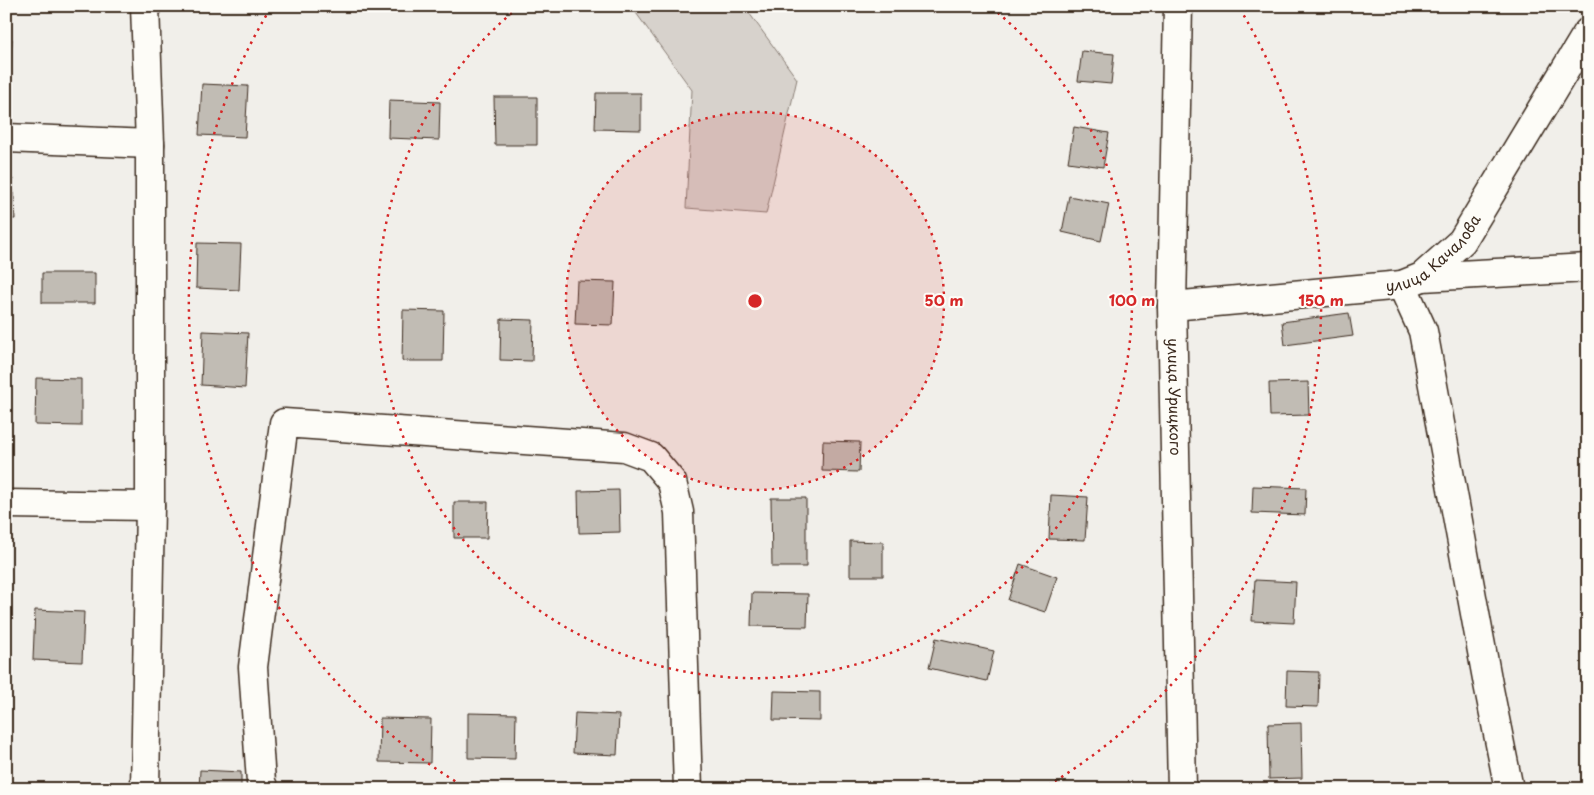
<svg xmlns="http://www.w3.org/2000/svg" width="1594" height="795" font-family="'Playpen Sans',sans-serif">
	<rect width="100%" height="100%" fill="#f1efea"/>
	<filter id="ink" filterUnits="userSpaceOnUse"><feTurbulence type="fractalNoise" baseFrequency=".02" numOctaves="2"/><feDisplacementMap in="SourceGraphic" scale="10" xChannelSelector="R" yChannelSelector="G"/><feConvolveMatrix kernelMatrix="1 2 1 2 8 2 1 2 1" color-interpolation-filters="sRGB"/></filter>
	<g filter="url(#ink)">
		<!-- green -->
		<path fill="#d7d2cc" stroke="#897e75" d="M631,6H744L797,79L766,214L686,208L692,90Z"/>
		<!-- building -->
		<path fill="#c1bcb4" stroke="#3b2a1e" d="M6,39H12L10,75H6Z
			M1082,51L1114,54L1111,84L1078,81Z
			M202,84L248,86L245,137L199,135Z
			M596,93H641V130L595,129Z
			M494,97H537V145H495Z
			M389,100L440,102L439,140L388,138Z
			M1074,127L1109,133L1103,167L1068,162Z
			M13,179L15,219H6V180Z
			M1069,196L1109,204L1101,241L1062,232Z
			M197,243L241,244L239,290L196,288Z
			M42,273H95V303H42Z
			M577,281L615,282L613,325L575,324Z
			M403,310L444,311L443,361H402Z
			M1349,313L1353,336L1285,345L1282,322Z
			M501,319L533,320L532,361L500,360Z
			M203,331L248,333L245,388L201,385Z
			M36,378L81,379V426L35,425Z
			M1308,382L1309,415L1270,416L1269,383Z
			M823,441L860,442L859,472L822,471Z
			M1253,486L1306,488L1305,515L1252,513Z
			M619,490L620,532L579,533L578,491Z
			M1051,495L1088,497L1085,540L1049,539Z
			M771,498H806V567H772Z
			M454,502H488L487,538H454Z
			M850,541L883,542V576H850Z
			M1020,564L1057,577L1045,612L1008,600Z
			M1255,580L1296,582L1294,623L1252,621Z
			M752,593L808,594L807,627L751,626Z
			M35,610L84,612L82,662L33,660Z
			M936,638L994,651L987,681L929,668Z
			M1287,671L1319,672L1318,707L1286,706Z
			M774,691L820,692V721L773,720Z
			M468,713L516,714L515,759L468,758Z
			M575,713L619,715L617,755L573,753Z
			M380,718L431,719L430,763L379,762Z
			M1301,723L1302,778L1269,779L1268,724Z
			M200,770L241,772V789H199Z"/>
		<g fill="none" stroke-linecap="round" stroke-linejoin="round">
			<defs>
				<g id="minor">
					<path id="s1" d="M1178,6L1172,306L1182,789"/>
					<path d="M6,138L150,144"/>
					<path d="M1422,277L1588,268"/>
					<path d="M1402,285L1423,331L1488,684L1509,789"/>
					<path id="s2" d="M1172,306L1402,285L1422,277L1462,241L1588,32"/>
					<path d="M6,504L150,506"/>
					<path d="M145,789L150,506V144L145,6"/>
					<path d="M264,789L261,782L253,667L284,423L624,447L651,457L672,482L679,512L688,789"/>
				</g>
			</defs>
			<!-- minor casing -->
			<use href="#minor" stroke="#3b2a1e" stroke-width="31"/>
			<!-- minor -->
			<use href="#minor" stroke="#fdfcf7" stroke-width="28"/>
		</g>
	</g>
	<!-- distance rings -->
	<circle cx="755" cy="301" r="189" fill="#d62828" fill-opacity=".12"/>
	<g fill="none" stroke="#d62828" stroke-width="2.5" stroke-dasharray="2.5 5">
		<circle cx="755" cy="301" r="189"/>
		<path d="M992 8A377 377 0 1 1 518 8"/>
		<path d="M468 789A566 566 0 0 1 270 9M1240 9A566 566 0 0 1 1042 789"/>
	</g>
	<g text-anchor="middle" stroke-width="4" stroke-linejoin="round" paint-order="stroke">
		<!-- street labels -->
		<g font-size="15" fill="#3b2a1e" stroke="#fdfcf7">
			<text dy="5" stroke="none"><textPath href="#s2" startOffset="275">улица Качалова</textPath></text>
			<text dy="5" stroke="none"><textPath href="#s1" startOffset="391">улица Урицкого</textPath></text>
		</g>
	</g>
	<circle cx="755" cy="301" r="8" fill="#d62828" stroke="#fdfcf7" stroke-width="2.5"/>
	<g font-size="15" text-anchor="middle" font-weight="bold" fill="#d62828" stroke="#fdfcf7" stroke-width="4" stroke-linejoin="round" paint-order="stroke">
		<text x="944" y="306">50 m</text>
		<text x="1132" y="306">100 m</text>
		<text x="1321" y="306">150 m</text>
	</g>
	<!-- margin -->
	<rect width="1594" height="795" fill="none" stroke="#fdfcf7" stroke-width="25"/>
	<rect x="12" y="12" width="1569" height="770" fill="none" stroke="#3b2a1e" stroke-width="2" filter="url(#ink)"/>
</svg>
